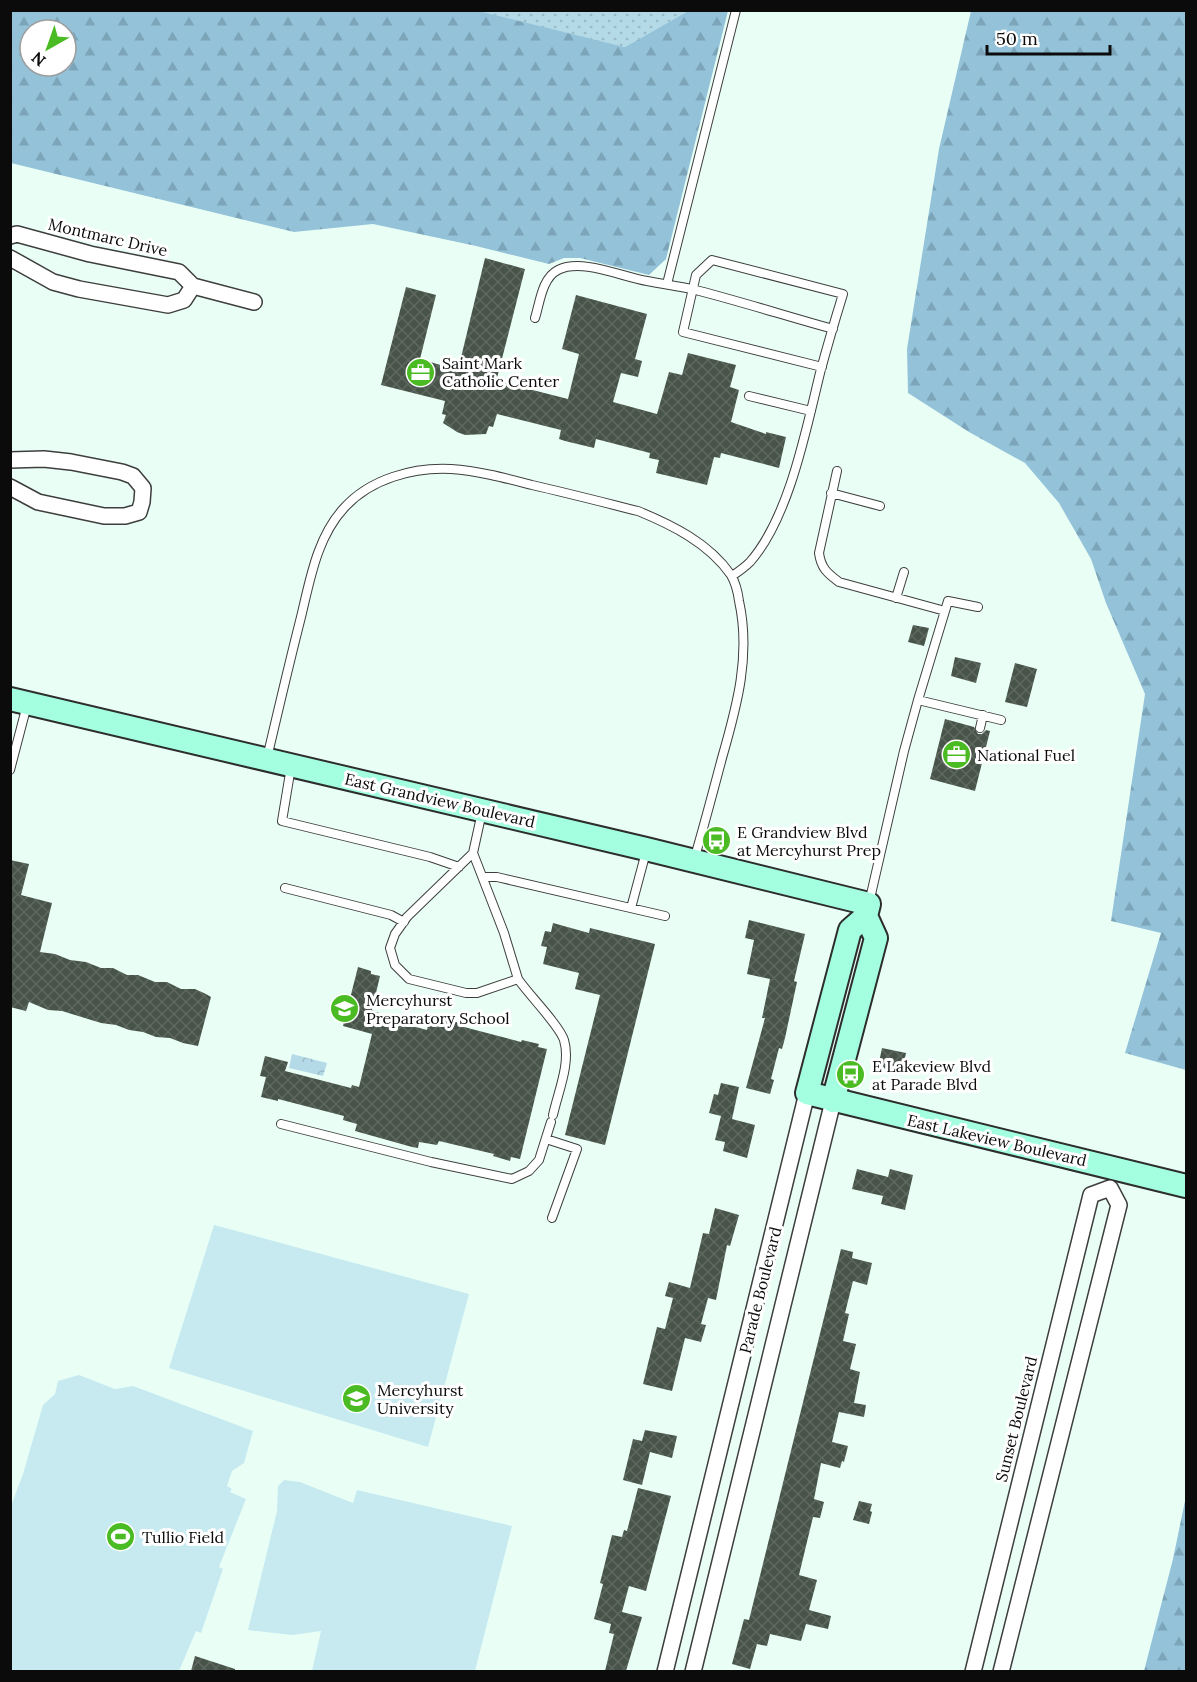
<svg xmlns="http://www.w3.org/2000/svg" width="1197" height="1682" font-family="Lora,serif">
	<defs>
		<pattern id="grass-dots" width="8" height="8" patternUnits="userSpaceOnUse" patternTransform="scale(1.5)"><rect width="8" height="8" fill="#b4dae8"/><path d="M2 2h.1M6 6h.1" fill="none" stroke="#99bac6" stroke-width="1.8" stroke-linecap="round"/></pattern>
		<pattern id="forest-firs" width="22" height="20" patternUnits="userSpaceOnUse" patternTransform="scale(1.5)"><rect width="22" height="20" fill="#93c2d9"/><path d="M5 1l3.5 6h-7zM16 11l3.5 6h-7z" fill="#7da5b9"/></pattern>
		<pattern id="park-crowns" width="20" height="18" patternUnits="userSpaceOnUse" patternTransform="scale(1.5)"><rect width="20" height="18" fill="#b4dae8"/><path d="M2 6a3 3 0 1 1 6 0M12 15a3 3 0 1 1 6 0" fill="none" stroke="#99bac6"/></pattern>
		<pattern id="building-cross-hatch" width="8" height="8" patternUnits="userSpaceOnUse" patternTransform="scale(1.5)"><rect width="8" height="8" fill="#48544a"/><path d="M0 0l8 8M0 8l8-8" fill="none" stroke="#5e6860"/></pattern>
	</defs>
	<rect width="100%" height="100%" fill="#e9fff6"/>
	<!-- grass -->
	<path fill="url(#grass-dots)" d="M474,11H688L625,47Z"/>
	<!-- forest -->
	<path fill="url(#forest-firs)" fill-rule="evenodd" d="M474,10L625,47L688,11H728L666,259L649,275L580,258H564L549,264L476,246L373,224L294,232L11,163V11ZM30,30H66V66H30Z
		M971,11H1186V1070L1125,1053L1161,933L1111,921L1145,694L1106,603L1091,559L1059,503L1025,463L969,432L908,393L907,349L939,149Z
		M1186,1496V1670L1185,1672L1144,1671L1173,1559Z"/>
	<!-- park -->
	<path fill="url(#park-crowns)" d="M292,1054L327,1063L323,1076L289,1068Z"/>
	<!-- pitch -->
	<path fill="#c6eaf0" d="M214,1225L469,1294L428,1447L169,1368Z
		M79,1375L115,1389L133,1386L253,1431L244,1463L232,1471L227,1486L232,1489L230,1492L246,1499L219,1567L223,1569L201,1633L196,1631L179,1671H11V1506L23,1474L43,1405L55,1394L58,1381Z
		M284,1480L300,1482L353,1503L357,1490L512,1526L475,1671H312L321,1631L292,1635L248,1630L277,1511L278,1486Z"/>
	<!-- building -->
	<path fill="url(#building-cross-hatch)" d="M485,258L525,269L497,378L505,380V383L568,399L579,354L562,349L576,295L647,314L635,359L642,361L638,377L621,373L613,402L657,414L669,372L682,375L688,353L736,365L730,387L739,390L731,422L766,434V432L786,437L779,468L721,453L720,458L714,457L707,485L656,473L659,460L649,458L650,453L596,439L594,448L565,441L559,439L561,430L497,414L493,427L489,426L486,434L465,435L457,432L443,423L446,415L442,414L445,401L381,385L406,287L436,295L420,359L458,370Z
		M913,625L929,628L924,646L908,642Z
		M955,657L981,663L976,683L951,676Z
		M1015,663L1037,669L1027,707L1005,702Z
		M945,719L974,727L978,734H982L986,730L990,731L975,791L930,779Z
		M10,860L29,864L21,895L52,903L40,952L55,954L70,960L86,962L101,968H113L127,975H138L155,982H167L181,989H195L206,994L211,997L198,1046L183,1043L170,1038L156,1037L143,1032L129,1030L116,1025L101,1023L62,1011L48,1010L29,1002L26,1011L10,1007Z
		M749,920L805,934L794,981L797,982L785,1038L782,1049L779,1048L771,1079L774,1080L770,1094L746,1088L765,1018H762L770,979L747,974L754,940L745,938Z
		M553,923L589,933L590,928L655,944L605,1145L565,1135L600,995L575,989L579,973L543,964L547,947L541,946L545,931L551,932Z
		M358,967L371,971V974L380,976L372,1010L379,1013L378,1017L427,1030L430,1016L465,1024L464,1027L521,1042L522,1040L539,1044L538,1047L547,1049L520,1159L511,1157L510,1161L493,1156L494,1154L439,1141L437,1145L419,1142L418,1148L412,1147L355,1131L357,1124L343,1120L344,1116L278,1099V1101L261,1097L266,1077L260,1076L265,1056L288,1062L285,1071L351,1088L352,1085L359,1087L372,1034L343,1026Z
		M882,1048L906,1053L902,1072L878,1067Z
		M721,1083L739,1087L732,1119L755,1125L747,1158L723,1151L725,1142L715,1140L721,1116L709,1113L714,1094L718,1095Z
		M857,1169L888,1177L890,1169L913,1175L905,1210L881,1204L883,1196L852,1189Z
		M715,1208L739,1215L730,1246L727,1245L716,1300L708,1298L701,1324L706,1325L701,1342L685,1338L672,1391L643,1384L657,1327L665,1329L673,1298L665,1296L669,1282L690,1288L703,1233L709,1234Z
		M841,1249L853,1252L852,1258L872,1263L867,1285L853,1281L845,1313L849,1314L843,1341L856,1344L850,1369L860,1372L854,1403L866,1405L864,1417L839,1412L832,1442L848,1446L844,1462L842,1461L840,1468L821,1463L814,1499L824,1502L820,1518L813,1517L799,1575L817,1580L809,1610L831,1616L828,1629L806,1624L801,1641L770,1634L767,1646L757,1644L750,1669L732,1664L744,1619L749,1620Z
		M645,1430L677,1436L672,1458L650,1452L642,1485L623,1480L633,1439L642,1441Z
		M638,1488L671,1496L646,1591L629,1586L622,1612L642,1617L626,1671H605L614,1634L609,1633L611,1624L594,1619L603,1584L600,1583L612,1535L622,1537L624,1530L627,1531Z
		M859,1501L872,1504L870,1511L872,1512L869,1524L853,1520Z
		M195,1656L235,1669V1671H191Z"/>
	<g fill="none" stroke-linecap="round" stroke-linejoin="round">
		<defs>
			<path id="lane" d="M667,284L736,10
				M535,318C540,302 542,278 558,270C582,258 622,277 647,281C662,284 677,286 692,289C739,301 786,316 833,329
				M749,396L811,411
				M837,471L819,553C821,568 827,573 839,582L945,611
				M831,493L880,506
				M732,576C738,572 745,567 750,562C789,518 806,430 820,373C827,347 835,320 843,294L712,260L696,275L683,332L822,367
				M896,598L904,572
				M918,700L948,601L978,607
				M980,728L983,715
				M267,758C278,711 289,664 301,617C310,580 317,537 344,508C370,479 413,467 451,469C479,471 505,478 532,485C567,493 602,502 638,511C672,525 709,543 731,575C735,582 738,593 739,601C751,655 737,706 722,758C713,792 704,826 694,860
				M291,767L282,821L430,857L459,867
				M10,770L27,705
				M473,853L504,933L518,979L477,993H466L409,979L395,965L390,948L395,934L407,917L473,853L482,812
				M483,877H497L665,916
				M285,888L391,915L404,922
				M869,903L904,751L918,700L1001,720
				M631,908L646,852
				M518,979C529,995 559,1025 564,1040C571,1063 558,1092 553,1115
				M281,1124L431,1162L512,1179L529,1171L539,1160L551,1122
				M546,1139L577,1149L552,1218"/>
			<path id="street" d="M10,236L17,234L90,254L179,272L193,286L184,300L168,305L79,289L53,282L10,258
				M193,286L254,302
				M10,460L44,459L71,462L122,472L133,476L143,488L142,502L139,512L125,516H104L38,502L10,487
				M665,1672L807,1093
				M693,1672L833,1101
				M973,1672L1091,1195L1110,1188L1119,1205L1001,1672"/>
			<path id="secondary" d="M10,699L646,849L869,904L866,916L850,930L807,1093L1186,1186
				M833,1101L876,938L866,916"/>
		</defs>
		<!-- lane casing -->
		<use href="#lane" stroke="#3e3e3e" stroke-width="10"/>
		<!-- street casing -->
		<use href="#street" stroke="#3e3e3e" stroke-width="18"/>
		<!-- secondary casing -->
		<use href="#secondary" stroke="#2d2d2d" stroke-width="26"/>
		<!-- lane -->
		<use href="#lane" stroke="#fff" stroke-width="8"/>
		<!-- street -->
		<use href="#street" stroke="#fff" stroke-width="15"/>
		<!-- secondary -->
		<use href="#secondary" stroke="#a4ffe1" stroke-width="22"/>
	</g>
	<!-- icons -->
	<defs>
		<symbol id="office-disc" viewBox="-11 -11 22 22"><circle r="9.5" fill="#4bbb24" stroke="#fff"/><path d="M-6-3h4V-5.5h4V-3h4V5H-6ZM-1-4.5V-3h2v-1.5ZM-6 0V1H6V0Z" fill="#fff"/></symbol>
		<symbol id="bus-disc" viewBox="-11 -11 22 22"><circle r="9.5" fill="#4bbb24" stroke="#fff"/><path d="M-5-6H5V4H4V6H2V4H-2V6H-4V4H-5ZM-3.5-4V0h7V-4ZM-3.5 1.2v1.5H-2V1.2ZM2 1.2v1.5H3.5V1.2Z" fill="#fff"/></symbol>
		<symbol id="school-disc" viewBox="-11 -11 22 22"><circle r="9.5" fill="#4bbb24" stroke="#fff"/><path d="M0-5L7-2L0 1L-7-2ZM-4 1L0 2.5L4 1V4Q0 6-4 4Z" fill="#fff"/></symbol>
		<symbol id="university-disc" viewBox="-11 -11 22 22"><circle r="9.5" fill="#4bbb24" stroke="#fff"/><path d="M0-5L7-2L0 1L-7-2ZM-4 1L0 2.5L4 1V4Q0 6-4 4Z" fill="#fff"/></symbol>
		<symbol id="stadium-disc" viewBox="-11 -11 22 22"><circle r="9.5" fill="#4bbb24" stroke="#fff"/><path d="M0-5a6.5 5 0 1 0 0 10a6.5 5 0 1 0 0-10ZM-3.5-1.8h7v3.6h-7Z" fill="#fff"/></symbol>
	</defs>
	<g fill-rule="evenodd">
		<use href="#office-disc" x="404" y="356" width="33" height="33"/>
		<use href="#office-disc" x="940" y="738" width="33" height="33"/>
		<use href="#bus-disc" x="700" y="824" width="33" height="33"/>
		<use href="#school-disc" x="328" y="992" width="33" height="33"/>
		<use href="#bus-disc" x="834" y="1058" width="33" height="33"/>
		<use href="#university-disc" x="340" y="1382" width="33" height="33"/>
		<use href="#stadium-disc" x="104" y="1520" width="33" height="33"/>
	</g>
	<g text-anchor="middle" stroke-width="6" stroke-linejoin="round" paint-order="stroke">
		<!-- street labels -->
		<g font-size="16" fill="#0b0b0b" stroke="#fff">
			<text transform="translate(108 237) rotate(13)" y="6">Montmarc Drive</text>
			<text transform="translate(440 800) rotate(13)" y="6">East Grandview Boulevard</text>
			<text transform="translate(997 1140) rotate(13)" y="6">East Lakeview Boulevard</text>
			<text transform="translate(760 1290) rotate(-76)" y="6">Parade Boulevard</text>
			<text transform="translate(1016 1419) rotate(-76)" y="6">Sunset Boulevard</text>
		</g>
		<!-- poi labels -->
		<g font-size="16" fill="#0b0b0b" stroke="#fff" text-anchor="start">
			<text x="442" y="369">Saint Mark<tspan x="442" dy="18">Catholic Center</tspan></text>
			<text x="977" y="761">National Fuel</text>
			<text x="737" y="838">E Grandview Blvd<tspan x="737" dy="18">at Mercyhurst Prep</tspan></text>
			<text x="366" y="1006">Mercyhurst<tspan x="366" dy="18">Preparatory School</tspan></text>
			<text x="872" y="1072">E Lakeview Blvd<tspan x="872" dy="18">at Parade Blvd</tspan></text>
			<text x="377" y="1396">Mercyhurst<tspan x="377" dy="18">University</tspan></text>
			<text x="142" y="1543">Tullio Field</text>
		</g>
	</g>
	<!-- border -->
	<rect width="1197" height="1682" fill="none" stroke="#0b0b0b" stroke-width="24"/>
	<!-- north arrow -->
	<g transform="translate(48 48) rotate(220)"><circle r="28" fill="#ffffff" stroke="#9d9d9d" stroke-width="1.5"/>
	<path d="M0-4.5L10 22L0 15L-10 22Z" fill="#4bbb24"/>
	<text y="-9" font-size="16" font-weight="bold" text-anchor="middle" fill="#0b0b0b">N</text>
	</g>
	<!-- scale -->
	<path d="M987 45v9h123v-9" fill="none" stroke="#0b0b0b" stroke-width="3"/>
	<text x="996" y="45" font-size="18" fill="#0b0b0b" stroke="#ffffff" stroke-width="4.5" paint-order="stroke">50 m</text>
</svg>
